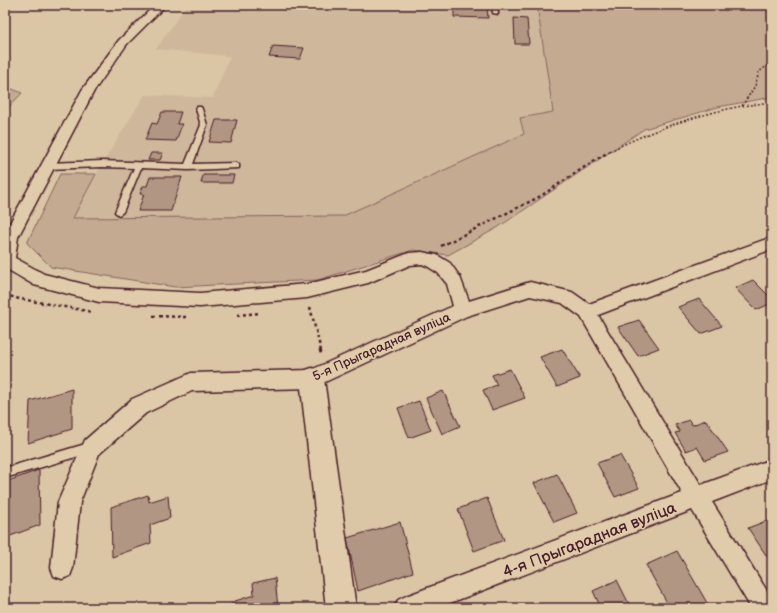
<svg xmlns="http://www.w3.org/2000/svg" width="777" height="613" font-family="'Balsamiq Sans',sans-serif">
	<rect width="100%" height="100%" fill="#dac5a5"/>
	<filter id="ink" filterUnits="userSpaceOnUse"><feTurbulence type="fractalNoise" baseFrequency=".025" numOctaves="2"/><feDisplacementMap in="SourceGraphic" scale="8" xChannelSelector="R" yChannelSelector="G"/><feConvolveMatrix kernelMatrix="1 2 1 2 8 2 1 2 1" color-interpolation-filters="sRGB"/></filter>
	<g filter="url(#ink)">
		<!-- built -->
		<path fill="#ceb79b" d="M187,5H537L553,112L520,118L524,134L343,216L73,218L102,164L145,95L213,98L230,56L156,49Z"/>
		<!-- green -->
		<path fill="#c3aa91" stroke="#86645e" d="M537,5H772V97L718,107L644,129L497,228L448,255L413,250L318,280L175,287L51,267L27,243L60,174H96L73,218L343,216L524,134L520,118L553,112Z
			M5,86L22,93L5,111Z"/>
		<!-- building -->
		<path fill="#b19683" stroke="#4a1f2b" d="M454,5H487L488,18L454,17Z
			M514,18L527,19L529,44H515Z
			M273,46L304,48L300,59L269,57Z
			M162,112H181L177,124H182L176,141L145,140L152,123L157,124Z
			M216,120H237L231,143L209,142Z
			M151,153H163L160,160H148Z
			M203,175H234L232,183H201Z
			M150,177H182L171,211H138L144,194H140L143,186H147Z
			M753,280L772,299V303L756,310L735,288Z
			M699,299L722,326L701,334L678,307Z
			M639,320L659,348L638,356L618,327Z
			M562,349L580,378L557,387L540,357Z
			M510,369L525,398L492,410L483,390L497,385L492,375Z
			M72,389V429L28,443L30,401Z
			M443,391L460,426L442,434L426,398Z
			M419,401L431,430L409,438L398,408Z
			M689,420L692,425L706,420L728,452L705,460L697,447L686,451L675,433L680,432L675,425Z
			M620,455L639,488L615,497L597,463Z
			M39,470L40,525L5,538V482Z
			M557,474L577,513L554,522L534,483Z
			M148,495L149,502L168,496L170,518L150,525L151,543L112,557L111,507Z
			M487,498L504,540L474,551L458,509Z
			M771,519L772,520V564L748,528Z
			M400,522L413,572L358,591L347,538Z
			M677,551L710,608H670L646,565Z
			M275,578L278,608H232V602L254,595L253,583Z
			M617,580L631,608H601L593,591Z
			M8,587L6,608H5V588Z"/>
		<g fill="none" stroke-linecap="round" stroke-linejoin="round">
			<defs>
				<path id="lane" d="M492,5H498V14L493,13Z
					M197,107H201L202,109L207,125L193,164L236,163L239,164V168L188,170L141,168L123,212L119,215L115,212L134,168L102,167L47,169L43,166L47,163L102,161L185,164L201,125L196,109Z
					M92,442L96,443L97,447L96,451L5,478V468Z"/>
				<path id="street" d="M155,5H166L127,44L94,91L18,237L15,258L44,274L99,288L200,293L307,284L366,270L409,253L422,252L437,255L450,263L460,277L469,301L530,282L572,292L589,304L772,237V249L598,315L701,485L772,459V479L712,502L772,599V608H751L692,510L437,608H394L398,600L406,596L682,493L581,317L562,303L530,296L467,316L312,388L192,391L146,413L99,454L80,502L73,568L70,576L62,579L54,576L51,568L58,502L85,440L132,399L191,373L311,370L453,306L447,284L438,273L427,266L422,264L410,265L368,283L307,298L200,307L99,302L34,285L5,268V232L82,90L119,40Z"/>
				<path id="secondary" d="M312,368L321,371L324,379L356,608H326L300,379L303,371Z"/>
			</defs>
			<!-- lane casing -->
			<use href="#lane" stroke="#4a1f2b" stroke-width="3"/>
			<!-- street casing -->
			<use href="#street" stroke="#4a1f2b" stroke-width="3"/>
			<!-- secondary casing -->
			<use href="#secondary" stroke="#4a1f2b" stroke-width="3"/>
			<!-- path-far2 -->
			<path stroke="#4a1f2b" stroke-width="1.5" stroke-dasharray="2 2" stroke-linecap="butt" d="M742,106L772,102
				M610,151C652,130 696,115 742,106L755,86L759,72L772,62"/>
			<!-- path-far1 -->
			<path stroke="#4a1f2b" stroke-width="2.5" stroke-dasharray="3 3" stroke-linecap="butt" d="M441,246L541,196L595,160L612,150
				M5,294L15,298L93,312
				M310,307L321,351
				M237,315L260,313
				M153,316L186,317"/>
			<!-- path -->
			<path stroke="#4a1f2b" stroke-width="3" stroke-dasharray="3.5 3.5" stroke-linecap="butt" d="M320,350L322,356"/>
			<!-- lane -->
			<use href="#lane" fill="#e0ccaa" fill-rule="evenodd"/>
			<!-- street -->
			<use href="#street" fill="#e0ccaa" fill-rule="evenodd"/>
			<!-- secondary -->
			<use href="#secondary" fill="#e0ccaa" fill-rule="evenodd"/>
		</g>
	</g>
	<g text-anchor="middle" stroke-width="3" stroke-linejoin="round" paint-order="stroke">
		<!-- street labels -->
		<g font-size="13" fill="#4a1f2b" stroke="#e0ccaa">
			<text transform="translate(381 346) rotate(-24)" y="5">5-я Прыгарадная вуліца</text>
		</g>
		<!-- near-street labels -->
		<g font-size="16" fill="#4a1f2b" stroke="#e0ccaa">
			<text transform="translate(589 539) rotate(-21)" y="6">4-я Прыгарадная вуліца</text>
		</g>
	</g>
	<!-- margin -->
	<rect width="777" height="613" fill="none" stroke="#e0ccaa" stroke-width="20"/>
	<rect x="10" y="10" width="757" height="593" fill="none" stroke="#4a1f2b" stroke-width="1.5" filter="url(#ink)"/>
</svg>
